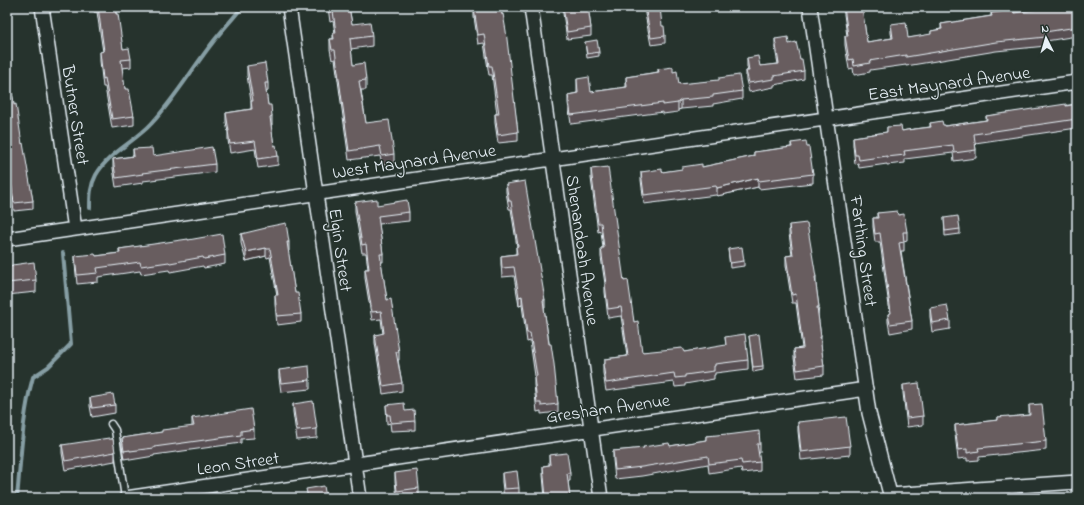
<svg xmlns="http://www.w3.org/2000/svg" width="1084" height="505" font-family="'Indie Flower',sans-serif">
	<rect width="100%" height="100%" fill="#26332d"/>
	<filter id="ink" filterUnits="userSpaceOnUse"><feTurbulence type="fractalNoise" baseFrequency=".025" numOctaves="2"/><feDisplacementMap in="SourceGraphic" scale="8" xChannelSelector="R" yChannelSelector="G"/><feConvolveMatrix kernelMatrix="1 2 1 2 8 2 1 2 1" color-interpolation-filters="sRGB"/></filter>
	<g filter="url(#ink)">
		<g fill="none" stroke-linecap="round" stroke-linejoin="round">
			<!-- stream -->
			<path stroke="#869ea4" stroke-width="4" d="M90,208C90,196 90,186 96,175C109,152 135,142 152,123C175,98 192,69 213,42C222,30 233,19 242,7
				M17,498C21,458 22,417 33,377L48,367L71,344L63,253"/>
			<defs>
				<path id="service" d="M111,424L115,430L125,498"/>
				<path id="minor" d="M42,7L75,229
					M289,7L360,498
					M531,7L601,498
					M810,7L869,413L891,498
					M7,239L1077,82
					M890,495L1077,482
					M126,498L866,389"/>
			</defs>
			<!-- service casing -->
			<use href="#service" stroke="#e8f1f8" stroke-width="9"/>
			<!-- minor casing -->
			<use href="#minor" stroke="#e8f1f8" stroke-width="16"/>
			<!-- service -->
			<use href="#service" stroke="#26332d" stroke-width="6"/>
			<!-- minor -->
			<use href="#minor" stroke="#26332d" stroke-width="13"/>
		</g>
		<!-- wall -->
		<path fill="#595052" stroke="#e8f1f8" d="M93,7H115L123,49L131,59V67L122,68L125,89L134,116V125L112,128L105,87H103L100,61V52H103L97,12H94Z
			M328,7H349L352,24L372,36V46L351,49L353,65L366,80V90H361L366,123L394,154V164L382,165L380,156L349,160L335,59L332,60L330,49V39H333V33H335L333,21L330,22Z
			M481,7H501L518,132V141L498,143L495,123V114H497L492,75H489L484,43L478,44L474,17V9L481,8Z
			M562,7H588L591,28V36L567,39Z
			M645,7L662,26L665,36V43L651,45L645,14Z
			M843,7H862L867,42L892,38L891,33V24L908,38L931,35V31L941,29V24L991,16V13H1014L1077,7V36L1046,41V46L996,51L906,66V65L870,70V72L854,75L853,68L849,69L845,45V36H847Z
			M775,39L789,44L800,59L804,71V79L774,85V87L749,92L746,80V71H748L747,67V58L760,66L778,64L775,48Z
			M585,42L599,52V56L587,58Z
			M7,60L14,105L33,201V209L14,211L9,176H7Z
			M247,66L268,83V91L266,92L268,105L272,116V125H271L274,146L278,156V165L258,168L255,149L230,153L228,140V132L226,122V113L251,109V101L247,75Z
			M658,69L673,72L679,84L742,91V99L713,104V106L681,109L678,110V112L663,114V112L571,124L568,103V95L577,93V79L591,92L626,87V77L658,72Z
			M1077,104V128L975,143L976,150V158L954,161L953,153L905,159V163L887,165V164L859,168L858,163L855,164L853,145V137L887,132V127L902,131L907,130L930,127V123L943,125L945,126L986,120V116Z
			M791,143L807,147L813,174V183L759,189L758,187L717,196L716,195L644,204L641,180V172H662L702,167L754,156V152L791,147Z
			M133,149L153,156L215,164V172L143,181V183L116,187L113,168V159L133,156Z
			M591,169L624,281L634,322L642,352H684L726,346L725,337L748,360V369L715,373V375H714V379L685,384V386L675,387L674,382L606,391L603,373V364H605V359L627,356L621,316L608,318L605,292V284L601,257V248H603L601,231L598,232L591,178Z
			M506,184L545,300V308H544L558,404V412L541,414V411L537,412L534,385V377L535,376L530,341L527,342L522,305L519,306L514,276L502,277L501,264V256L516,254V247H517L511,209H509L506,192Z
			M355,202L409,212V221L379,224L383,254V262H381L387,300L399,352V360H398L402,383V391L383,394L375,343V335L383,334L381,319L372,320L365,278V269H368L366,253H362L355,211Z
			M877,213L898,215L907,232V240L904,241V251H901L912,321V329L890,333L888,322V314L890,313L880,242H875L873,227V218H877Z
			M944,218L960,229V234L945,236Z
			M789,225L816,277V285L819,307L818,315L821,337V345L824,366V375L797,378L794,358V349L802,348L796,303H792L786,265V256L792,255L789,234Z
			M241,234L289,242V251H288L295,293L301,314V322L277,325L275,304V295H277L270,257L267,258L266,256L246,261L241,243Z
			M188,240L225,255V264L204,268L203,266L170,272L169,270L141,274L140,271L98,277V282L77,284L75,264V256H96L119,253V249Z
			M728,249L744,261V266L730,268Z
			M7,267L36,280V292L7,295Z
			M930,308L950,320V329L932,332L930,317Z
			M1075,333H1077V348L1075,341Z
			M749,336L763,366V370L753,372Z
			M279,370L310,380V389L281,392L279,378Z
			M903,385L923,416V425L907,427L903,393Z
			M90,398L115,405V413L92,417L90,406Z
			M293,404L317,429V438L297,440L293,412Z
			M386,405L405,411L415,421V430L391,431L390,423L387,424Z
			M1029,405L1046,441V450L979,457V460L967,461V458L958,459L955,434V425L998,420V417H1009L1029,415Z
			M192,418L254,429V438L241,439V443L154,455V456L130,460V458L124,459L122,446V438L162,432L192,427Z
			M798,422L850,446V455L801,460L798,431Z
			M727,435L760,444V453H758L760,462V471L742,473L741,468L709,473L708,464L642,476L615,479L613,460V451L670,446L706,440V436Z
			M62,445L115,452V461L65,470L62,453Z
			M549,455L570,473V481H568L570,498H545L543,475V466L549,465Z
			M395,473L419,488V496L406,498H397L395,481Z
			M502,473L519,488V496L504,498L502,482Z"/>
		<!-- shaded-wall -->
		<path fill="#494142" stroke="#e8f1f8" d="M681,100V109L678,110V102Z
			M758,178V187L717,196V188Z
			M266,248V256L246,261V252Z
			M522,296V305L519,306V297Z"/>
		<!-- building -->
		<path fill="#685d5f" stroke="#e8f1f8" d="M98,7H115L116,14H118L123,49L129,48L131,59L121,60L125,89H129L134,116L112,119L105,78L103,79L100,52L104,51Z
			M329,7H349L352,24L370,22L372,36L350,39L353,65L364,63L366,80L359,81L366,123L389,120L394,154L382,156L380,146L349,151L335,50H332L330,39H334L333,33H336L333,11L330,12Z
			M483,7H501L502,15L503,14L506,31L518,132L498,135L495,114H499L492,66H489L484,34L478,35L474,9L483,8Z
			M563,7H588L591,28L567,32Z
			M645,7H660L662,26H664L665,36L651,38Z
			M844,7H862L867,42L893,38L891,24L906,22L908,38L931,34V31L942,29L941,24L992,16L991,13L1014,10V13L1052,7H1077V27L1045,32L1046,37L996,42L906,57V55L869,61L870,63L854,66L853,59L849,60L845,36H848Z
			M788,37L789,44L796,42L800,59H802L804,71L774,76V79L749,83L746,71H749L747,58L758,56L760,66L779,64L775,39Z
			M597,40L599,52L587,54L585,42Z
			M7,60L14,105L16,104L22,144L23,143L33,201L14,203L9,167L7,168Z
			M265,63L268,83H265L268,105H271L272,116L270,117L274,146L276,145L278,156L258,159L255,141L230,144L228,131H229L226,113L252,109L251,101H253L247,66Z
			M673,67V72L677,71L679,84L719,80V78L739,75L742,91L713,95V97L681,100L678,102V103L663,105V103L571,115L568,95L578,93L577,79L589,77L591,92L627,87L626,77L659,72L658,69Z
			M1066,104V106L1077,104V119L974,134L976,150L954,153L953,145L904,151L905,155L887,157V156L859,160L858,155H855L853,137L887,132V127L901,126L902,131L907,130L931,127L930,123L942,121L943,125H945V126L987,120L986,116Z
			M806,141L807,147H809L813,174L759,181L758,178L717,188L716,186L644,195L641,172L662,169V172L682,169V167L702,164V167L754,156V152L792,147L791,143Z
			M212,147L215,164L142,173L143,174L116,178L113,159L134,156L133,149L152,148L153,156Z
			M608,167L624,281L628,280L634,322L638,321L642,352L682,348L684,352L726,345L725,337L745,334L748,360L715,364V366H714V371L685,375V377L675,378L674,373L606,383L603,364H605V359L628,356L621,307L608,309L605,284H606L601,248H604L601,223H598L591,169Z
			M525,181L545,300H543L549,344H551L554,364L558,404L541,406V403H537L534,377L537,376L530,333H527L522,296L519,297L514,267L502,268L501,256L517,254L516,247L518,246L511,201H509L506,184Z
			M377,199V205L407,200L409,212L378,216L383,254H380L387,300L391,299L399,352H396L402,383L383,386L375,335L384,333L381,311L372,312L365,269H369L366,244L362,245L355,202Z
			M897,211L898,215L904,214L907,232H903L904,242L899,243L912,321L890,324L888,314L891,313L880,233L875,234L873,218H878L877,213Z
			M958,216L960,229L945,231L944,218Z
			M286,223L289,242H287L295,293H298L301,314L277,316L275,295H278L270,249H267L266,248L246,252L241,234L266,228V227Z
			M807,223L816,277H815L819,307H817L821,337H820L824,366L797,370L794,349L803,348L796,294L792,295L786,256L793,255L789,225Z
			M222,234L225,255L204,259L203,257L170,263L169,262L141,266L140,262L97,268L98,273L77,275L75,256L95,254L96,256L120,253L119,249L188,239V240Z
			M742,247L744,261L730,263L728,249Z
			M34,262L36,280L7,283V267L13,266L12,265Z
			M947,305L950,320L932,323L930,308Z
			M1075,333H1077V340Z
			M759,334L763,366L753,367L749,336Z
			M309,366L310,380L281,383L279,370Z
			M919,383L923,416L907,418L903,385Z
			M113,394L115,405L92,408L90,398Z
			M313,401L317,429L297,431L293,404Z
			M404,403L405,411L414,410L415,421L391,423L390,415H387L386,405Z
			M1042,404L1046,441L978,448L979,451L967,453V449L958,450L955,425L998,420V417L1009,416V417L1030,415L1029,405Z
			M251,409L254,429L241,431V435L154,447V448L130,451V450L124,451L122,438L162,432V430L194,426L192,418Z
			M846,417L850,446L801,452L798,422Z
			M759,431L760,444H757L760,462L742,464L741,460L709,464L708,456L642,467L615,470L613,451L644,448L643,447L669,443L670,446L706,440V436L727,434V435Z
			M109,438V439H113L115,452L65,461L62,445Z
			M567,453L570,473H567L570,498H546L543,466L550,465L549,455Z
			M417,470L419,488L397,491L395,473Z
			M517,471L519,488L504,489L502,473Z
			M324,486L326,498H308L306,489Z
			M831,495V498H816V497Z"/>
	</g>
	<g text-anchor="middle" stroke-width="3" stroke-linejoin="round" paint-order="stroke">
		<!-- street labels -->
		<g font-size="18" fill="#e8f1f8" stroke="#26332d">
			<text transform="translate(949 83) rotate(-8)" y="6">East Maynard Avenue</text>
			<text transform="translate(76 115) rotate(81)" y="6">Butner Street</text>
			<text transform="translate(414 161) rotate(-8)" y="6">West Maynard Avenue</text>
			<text transform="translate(341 250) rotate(82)" y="6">Elgin Street</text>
			<text transform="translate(583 250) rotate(82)" y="6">Shenandoah Avenue</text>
			<text transform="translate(864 251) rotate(82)" y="6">Farthing Street</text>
			<text transform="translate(608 408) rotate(-8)" y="6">Gresham Avenue</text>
			<text transform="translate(238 463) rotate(-8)" y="6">Leon Street</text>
		</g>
	</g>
	<!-- margin -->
	<rect width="1084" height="505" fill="none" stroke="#26332d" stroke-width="24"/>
	<rect x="12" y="12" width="1060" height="481" fill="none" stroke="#e8f1f8" stroke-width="1.5" filter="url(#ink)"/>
	<!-- north arrow -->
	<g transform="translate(1046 38) rotate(355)" stroke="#26332d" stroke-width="3" paint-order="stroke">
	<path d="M0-3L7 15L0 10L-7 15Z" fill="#e8f1f8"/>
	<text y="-6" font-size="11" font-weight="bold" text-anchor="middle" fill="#e8f1f8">N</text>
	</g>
</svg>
